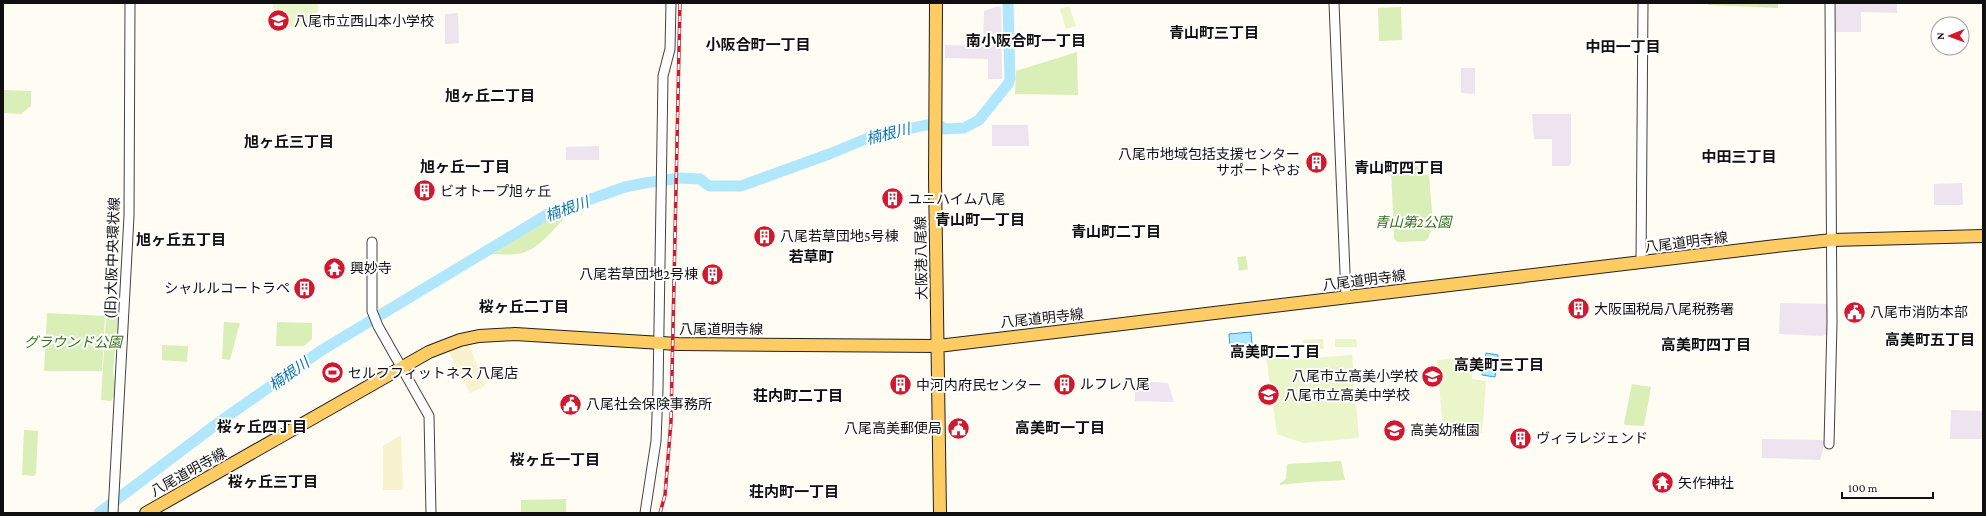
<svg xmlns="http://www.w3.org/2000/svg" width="1986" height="516" font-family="'Crimson Pro','Noto Sans JP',serif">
	<rect width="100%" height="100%" fill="#fffcf3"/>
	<!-- industrial -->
	<path fill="#ede4ef" d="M1834,3H1897V13L1861,12V32H1834Z
		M999,6L1001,8L1002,79H988V59L945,58V45L983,46L984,11Z
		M458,13L459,43L445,44V14Z
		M1461,68H1475V94L1461,93Z
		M1532,114H1571V163L1569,166H1552V139H1534Z
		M992,125H1028L1029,146H992Z
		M599,146V160H566V147Z
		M1962,183L1963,205H1934V184Z
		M1780,303L1827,304V334L1822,336L1779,334Z
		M1135,381L1168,383L1174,402L1135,401Z
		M1951,410L1983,411V439H1950Z
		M1762,439L1822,440L1825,442L1820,460L1762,458Z"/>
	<!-- farmland -->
	<path fill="#f9f2cf" d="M469,345L485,386L470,393L448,350Z
		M401,435L403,490H383V446Z"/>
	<!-- green -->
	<path fill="#d9efb7" d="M1708,3H1756L1755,7L1708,5Z
		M1401,7L1402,40L1379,41L1378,8Z
		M1077,52L1078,95L1015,94L1016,71Z
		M3,90L31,91V106L21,114L3,113Z
		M1421,166V175H1429L1433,225L1428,239L1424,241L1398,242L1394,239L1391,168Z
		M684,175H700V184L684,182Z
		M573,209C561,221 541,247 525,252C515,256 502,254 491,254L552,217Z
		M1246,256L1248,269L1239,271L1237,257Z
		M47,313L105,316L102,371H44Z
		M106,316L118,317L113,372C115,381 117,394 111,401L101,400Z
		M224,322L240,323L230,360L222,359Z
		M277,322L312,323V339L304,346H276Z
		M162,345L188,346L187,362L162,360Z
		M1632,384L1651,387L1644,426L1625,425L1624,423Z
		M24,430L38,431L36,474L34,476L22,475Z
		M1341,461L1345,480L1309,482L1280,485V483L1286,479L1287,465L1288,464Z
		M566,499V513H521V500Z"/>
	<!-- cemetery -->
	<path fill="#dce5c0" d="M1756,3H1778V8L1755,7Z"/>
	<!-- pitch -->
	<path fill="#eaf5ca" d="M273,3H318V26L273,27Z
		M1069,6L1076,26L1066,29L1060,9Z
		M1323,339L1324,349H1303V340Z
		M1335,339H1356L1357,347H1335Z
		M1286,353L1287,360L1352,355L1359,438L1303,443L1277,434L1266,356Z
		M1474,357L1472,379L1486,381L1482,433L1443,430L1437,360Z"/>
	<!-- water -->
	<path fill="#b1e7fd" stroke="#30a5dc" d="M1251,332L1252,344L1230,347L1229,334Z
		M1486,353L1498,355L1495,377L1482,375Z"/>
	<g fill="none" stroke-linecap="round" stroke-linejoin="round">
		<!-- river -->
		<path stroke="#b1e7fd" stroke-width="11" d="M99,513L218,423L322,350L548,214L625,187L645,183L680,178L700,179L709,186H741L832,153L868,138L926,125H938L945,129L964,128L979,120L1008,84L1010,79L1008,3"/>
		<defs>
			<path id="minor" d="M1334,3L1346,297
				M372,242V311L378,326L429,416L431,513
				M1641,263L1643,3
				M1829,444L1832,323L1830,3
				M113,513L129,216L130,3
				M645,513L656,441L658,389L663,76L670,49L671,3"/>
			<path id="major" d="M936,3L935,178L940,513
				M146,513L429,352L460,340L479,336L515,334L678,344L938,346L1776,246L1832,240L1983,236"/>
		</defs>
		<!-- minor casing -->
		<use href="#minor" stroke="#434343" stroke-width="11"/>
		<!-- major casing -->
		<use href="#major" stroke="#212121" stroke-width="14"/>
		<!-- minor -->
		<use href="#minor" stroke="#fff" stroke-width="9"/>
		<!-- major -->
		<use href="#major" stroke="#ffcc63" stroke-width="12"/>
		<defs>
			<path id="rail" d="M660,513L665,495L671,421L680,3"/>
		</defs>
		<!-- rail casing -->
		<use href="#rail" stroke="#d0182f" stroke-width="3.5"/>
		<!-- rail -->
		<use href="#rail" stroke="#fff" stroke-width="2" stroke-dasharray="6" stroke-linecap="butt"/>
	</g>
	<!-- icons -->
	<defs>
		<symbol id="school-disc" viewBox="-11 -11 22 22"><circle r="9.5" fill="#d0182f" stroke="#fff"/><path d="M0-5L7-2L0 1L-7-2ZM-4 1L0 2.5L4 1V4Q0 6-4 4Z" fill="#fff"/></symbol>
		<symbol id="building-disc" viewBox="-11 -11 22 22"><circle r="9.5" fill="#d0182f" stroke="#fff"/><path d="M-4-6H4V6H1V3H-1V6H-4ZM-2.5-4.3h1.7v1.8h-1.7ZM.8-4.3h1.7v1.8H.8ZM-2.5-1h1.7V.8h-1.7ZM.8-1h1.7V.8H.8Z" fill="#fff"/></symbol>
		<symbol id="temple-disc" viewBox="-11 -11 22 22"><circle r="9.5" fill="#d0182f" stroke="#fff"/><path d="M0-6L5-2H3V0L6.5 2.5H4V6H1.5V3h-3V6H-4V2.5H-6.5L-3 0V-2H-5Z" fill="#fff"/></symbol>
		<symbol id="civic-disc" viewBox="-11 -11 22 22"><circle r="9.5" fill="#d0182f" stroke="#fff"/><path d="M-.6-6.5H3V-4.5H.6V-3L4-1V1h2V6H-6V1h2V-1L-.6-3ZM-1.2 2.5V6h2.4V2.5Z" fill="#fff"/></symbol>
		<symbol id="stadium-disc" viewBox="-11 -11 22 22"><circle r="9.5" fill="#d0182f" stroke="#fff"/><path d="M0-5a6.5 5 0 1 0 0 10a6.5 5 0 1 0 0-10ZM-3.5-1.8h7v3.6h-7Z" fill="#fff"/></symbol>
	</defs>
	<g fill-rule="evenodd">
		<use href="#school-disc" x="266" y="8" width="25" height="25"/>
		<use href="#building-disc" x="1304" y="150" width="25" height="25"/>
		<use href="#building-disc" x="412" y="178" width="25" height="25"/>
		<use href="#building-disc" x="880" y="186" width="25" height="25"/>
		<use href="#building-disc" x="752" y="224" width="25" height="25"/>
		<use href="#temple-disc" x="322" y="256" width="25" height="25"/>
		<use href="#building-disc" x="700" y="262" width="25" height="25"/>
		<use href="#building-disc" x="292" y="276" width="25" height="25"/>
		<use href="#building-disc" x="1566" y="296" width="25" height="25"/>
		<use href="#civic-disc" x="1842" y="300" width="25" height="25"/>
		<use href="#stadium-disc" x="320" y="360" width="25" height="25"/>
		<use href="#school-disc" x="1420" y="364" width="25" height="25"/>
		<use href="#building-disc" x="1052" y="372" width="25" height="25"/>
		<use href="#building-disc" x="888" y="372" width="25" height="25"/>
		<use href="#school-disc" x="1256" y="382" width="25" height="25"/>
		<use href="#civic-disc" x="558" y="392" width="25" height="25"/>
		<use href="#civic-disc" x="946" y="416" width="25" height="25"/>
		<use href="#school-disc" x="1382" y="418" width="25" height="25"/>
		<use href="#building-disc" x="1508" y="426" width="25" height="25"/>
		<use href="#temple-disc" x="1650" y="470" width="25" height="25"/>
	</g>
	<g text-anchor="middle" stroke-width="4" stroke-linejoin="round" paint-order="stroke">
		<!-- poi labels -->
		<g font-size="14" fill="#101010" stroke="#fff" text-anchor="start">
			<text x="294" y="26">八尾市立西山本小学校</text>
			<text x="1300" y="159" text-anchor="end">八尾市地域包括支援センター<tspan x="1300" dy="16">サポートやお</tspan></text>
			<text x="440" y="196">ビオトープ旭ヶ丘</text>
			<text x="908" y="204">ユニハイム八尾</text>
			<text x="780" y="241">八尾若草団地5号棟</text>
			<text x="350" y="273">興妙寺</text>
			<text x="698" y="279" text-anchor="end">八尾若草団地2号棟</text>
			<text x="290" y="293" text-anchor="end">シャルルコートラペ</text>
			<text x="1594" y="314">大阪国税局八尾税務署</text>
			<text x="1870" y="317">八尾市消防本部</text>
			<text x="348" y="378">セルフフィットネス 八尾店</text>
			<text x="1418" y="381" text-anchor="end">八尾市立高美小学校</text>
			<text x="1080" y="389">ルフレ八尾</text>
			<text x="916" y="390">中河内府民センター</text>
			<text x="1284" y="400">八尾市立高美中学校</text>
			<text x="586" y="409">八尾社会保険事務所</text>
			<text x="942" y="433" text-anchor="end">八尾高美郵便局</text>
			<text x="1410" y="435">高美幼稚園</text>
			<text x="1536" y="443">ヴィラレジェンド</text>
			<text x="1678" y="488">矢作神社</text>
		</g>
		<!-- park labels -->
		<g font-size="14" font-style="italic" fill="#317018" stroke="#fff">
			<text x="1413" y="227">青山第2公園</text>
			<text x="73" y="347">グラウンド公園</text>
		</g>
		<!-- street labels -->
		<g font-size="14" fill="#101010" stroke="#fff">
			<text transform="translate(1686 242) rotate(-7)" y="5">八尾道明寺線</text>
			<text transform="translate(112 258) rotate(-88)" y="5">(旧)大阪中央環状線</text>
			<text transform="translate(921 258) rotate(-91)" y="5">大阪港八尾線</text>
			<text transform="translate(1364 280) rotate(-7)" y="5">八尾道明寺線</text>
			<text transform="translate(1042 318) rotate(-6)" y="5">八尾道明寺線</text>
			<text x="721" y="334">八尾道明寺線</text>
			<text transform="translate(188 472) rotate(-29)" y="5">八尾道明寺線</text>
		</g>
		<!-- neighbourhood labels -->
		<g font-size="15" font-weight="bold" fill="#101010" stroke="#fff">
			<text x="1214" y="38">青山町三丁目</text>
			<text x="1026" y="46">南小阪合町一丁目</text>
			<text x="758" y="50">小阪合町一丁目</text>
			<text x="1623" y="52">中田一丁目</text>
			<text x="490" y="101">旭ヶ丘二丁目</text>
			<text x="289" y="147">旭ヶ丘三丁目</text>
			<text x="1739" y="162">中田三丁目</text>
			<text x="465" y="172">旭ヶ丘一丁目</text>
			<text x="1399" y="173">青山町四丁目</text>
			<text x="980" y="225">青山町一丁目</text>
			<text x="1116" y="237">青山町二丁目</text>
			<text x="181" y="245">旭ヶ丘五丁目</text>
			<text x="811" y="262">若草町</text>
			<text x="524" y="312">桜ヶ丘二丁目</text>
			<text x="1930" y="345">高美町五丁目</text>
			<text x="1706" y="350">高美町四丁目</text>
			<text x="1275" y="357">高美町二丁目</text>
			<text x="1499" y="370">高美町三丁目</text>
			<text x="798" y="401">荘内町二丁目</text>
			<text x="262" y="432">桜ヶ丘四丁目</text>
			<text x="1060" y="433">高美町一丁目</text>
			<text x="555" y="465">桜ヶ丘一丁目</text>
			<text x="273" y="487">桜ヶ丘三丁目</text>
			<text x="794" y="497">荘内町一丁目</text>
		</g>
		<!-- water labels -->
		<g font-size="15" font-style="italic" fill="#0a76b1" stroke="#fff">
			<text transform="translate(888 134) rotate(-14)" y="5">楠根川</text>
			<text transform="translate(567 209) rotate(-20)" y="5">楠根川</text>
			<text transform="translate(289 374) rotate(-35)" y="5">楠根川</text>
		</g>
	</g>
	<!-- border -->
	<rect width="1986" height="516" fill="none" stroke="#101010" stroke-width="8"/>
	<!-- north arrow -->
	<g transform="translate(1950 36) rotate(269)"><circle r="19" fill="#ffffff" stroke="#9f9f9f"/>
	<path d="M0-3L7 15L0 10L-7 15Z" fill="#d0182f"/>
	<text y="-6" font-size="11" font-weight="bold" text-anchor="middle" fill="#101010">N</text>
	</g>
	<!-- scale -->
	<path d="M1842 492v6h91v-6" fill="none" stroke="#101010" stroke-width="2"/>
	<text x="1848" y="492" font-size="12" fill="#101010" stroke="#ffffff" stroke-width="3" paint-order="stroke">100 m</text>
</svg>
